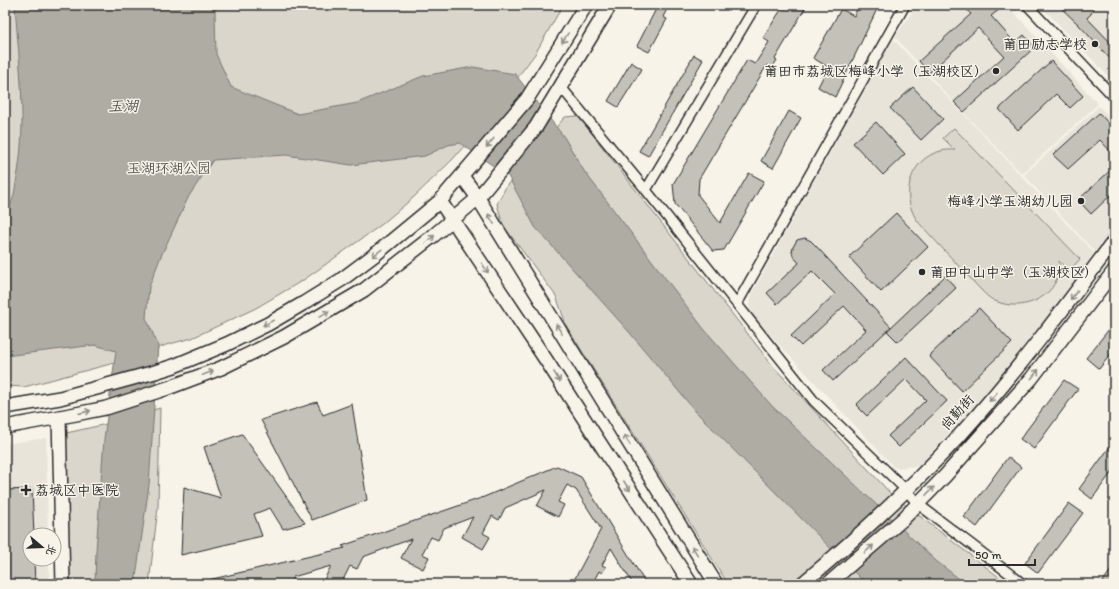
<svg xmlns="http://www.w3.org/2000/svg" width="1119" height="589" font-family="Itim,'LXGW WenKai TC',sans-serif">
	<rect width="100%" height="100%" fill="#f7f3e8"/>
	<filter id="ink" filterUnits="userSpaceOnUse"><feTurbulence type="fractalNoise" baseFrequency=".025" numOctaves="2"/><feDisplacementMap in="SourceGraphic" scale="8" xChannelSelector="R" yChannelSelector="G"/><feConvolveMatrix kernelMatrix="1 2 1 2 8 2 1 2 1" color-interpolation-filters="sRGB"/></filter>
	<g filter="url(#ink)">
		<!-- built -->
		<path fill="#e8e4da" d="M917,5H1007L1098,104L1022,174L959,108L895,37Z
			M1040,5H1114V82Z
			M893,39L1094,253L1056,310L993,385L919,466L895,468L756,320L750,311L749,305L753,291Z
			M1099,106L1114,121V227L1096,253L1024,175Z
			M46,438L48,535H30V559H49V584H5V444Z"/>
		<!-- green -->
		<path fill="#dad6cc" stroke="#82807c" d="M5,5H563L535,54L520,74L505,98L453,159L414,197L381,225L305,279L256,308L192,338L166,345L133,358L24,387L5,386Z
			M577,116L586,126L772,365L891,494L1008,584H728L567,327L556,296L503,225L497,204L507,185L565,117Z
			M954,128L1080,259L1069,271L1059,261C1063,295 1024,314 995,301C990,299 985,294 981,290L919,223C895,192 915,147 955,150L943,138Z
			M160,408L158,507L149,584H66L62,434L102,425Z"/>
		<!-- water -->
		<path fill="#afaca4" stroke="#7a7874" d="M15,5H218L215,10L216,54L231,87L298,114L357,103L423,76L473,67L515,74L564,137L584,171L704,329L772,406L936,561L966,584H866L696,412L630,333L535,227L508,176L460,143L448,145L425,156L351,165L286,155L213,160L189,196L161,256L149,287L146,318L158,345L149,485L135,584H95L96,551L104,439L116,351L95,345L5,356V214C13,203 14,195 16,183C28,124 19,64 15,5Z"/>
		<!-- building -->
		<path fill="#c4c1b9" stroke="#2b2b2b" d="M657,5H669L663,17L667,19L649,52L637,46L655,11L654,10Z
			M784,5H807L775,59L777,60L772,68L767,65L699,179L698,195L720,223L749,173L764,181L724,250L713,251L675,204L673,184L747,60L755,64L769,42L763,38Z
			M859,5H879L835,97L818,87L828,67L813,58L841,9L854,16Z
			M961,5H996L1000,9L991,16L1015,43L1024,35L1035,47L964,112L954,102L1004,56L978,28L929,73L919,61L971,14Z
			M1058,5H1094L1091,14L1087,18L1114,46V63L1079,25Z
			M694,55L703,60L648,156L639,151Z
			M1051,61L1083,96L1070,108L1056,94L1018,130L999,109Z
			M631,62L642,69L618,107L608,101Z
			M913,87L943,119L921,140L890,108Z
			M789,111L801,118L773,168L761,161Z
			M1099,113L1114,129V155L1100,140L1068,169L1053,155Z
			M876,122L905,154L883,175L853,143Z
			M1114,167V192L1091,214L1078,200Z
			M896,213L928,247L881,292L849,257Z
			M805,238L811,241L816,246L891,327L833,381L823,370L866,330L844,306L801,346L791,336L835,294L812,271L777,304L767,293L799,263L793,256L792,252L793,247L797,240Z
			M945,276L956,288L898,342L887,331Z
			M979,308L1012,343L962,391L929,356Z
			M1114,323V350L1099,369L1086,358Z
			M906,357L947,401L899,447L888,436L926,400L906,379L867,416L856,405Z
			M1064,380L1078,389L1034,449L1020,439Z
			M317,402L323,415L352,404L367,500L312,520L261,420Z
			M242,434L305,523L283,529L270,508L254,514L262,536L181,555L184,487L221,498L204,447Z
			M1114,441V469L1092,499L1079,489Z
			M1008,457L1021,467L977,527L964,517Z
			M557,466L581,477L646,584H633L611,548L602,565L606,567L602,573L599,571L592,584H572L601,529L576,490L567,485L558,502L564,505L558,517L537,506L546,490L505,508L499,520L492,516L483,533L490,537L483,549L462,537L473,517L444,528L438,540L431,537L422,554L429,557L423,569L401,558L411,539L363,557L357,569L350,566L341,584H322L331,566L293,577L290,584H205L204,581L345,548L342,546L484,497Z
			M32,489L34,535H30V559H34L35,584H5V490Z
			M1069,503L1083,513L1038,573L1025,563Z
			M1114,566V584H1101Z"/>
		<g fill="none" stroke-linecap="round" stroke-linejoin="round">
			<defs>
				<path id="street" d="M1027,5L1114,97
					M561,87L646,190L814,401L906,490L918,504L1023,584
					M646,190L756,5
					M737,304L905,5"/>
				<path id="secondary" d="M462,176L478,198L716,584
					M440,201L546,360L691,584
					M5,407L60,398L155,372L174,366L227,344L268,324L304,303L341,280L377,253L440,201L527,99L586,5
					M59,417L63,584
					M5,427L76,414L106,408L168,388L221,368L284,337L364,290L433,236L478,198L536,127L610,5
					M802,584C857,538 911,488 960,435C1015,374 1065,307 1114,241
					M828,584L903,519L945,476L1031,379L1114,271"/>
			</defs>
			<!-- street casing -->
			<use href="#street" stroke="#2b2b2b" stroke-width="12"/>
			<!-- secondary casing -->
			<use href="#secondary" stroke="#2b2b2b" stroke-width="16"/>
			<!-- street -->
			<use href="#street" stroke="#f7f3e8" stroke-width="9"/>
			<!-- secondary -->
			<use href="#secondary" stroke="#f7f3e8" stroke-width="13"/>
		</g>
		<!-- one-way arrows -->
		<defs><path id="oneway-shaft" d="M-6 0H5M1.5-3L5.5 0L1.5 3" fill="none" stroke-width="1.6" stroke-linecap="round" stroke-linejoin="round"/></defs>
		<g stroke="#918f8a">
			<use href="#oneway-shaft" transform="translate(565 38) rotate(122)"/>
			<use href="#oneway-shaft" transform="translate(490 143) rotate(130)"/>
			<use href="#oneway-shaft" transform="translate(491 219) rotate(-122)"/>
			<use href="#oneway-shaft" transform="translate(430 239) rotate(-39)"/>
			<use href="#oneway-shaft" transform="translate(377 253) rotate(142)"/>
			<use href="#oneway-shaft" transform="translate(485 268) rotate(56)"/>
			<use href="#oneway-shaft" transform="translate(1074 295) rotate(127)"/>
			<use href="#oneway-shaft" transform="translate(324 314) rotate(-30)"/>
			<use href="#oneway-shaft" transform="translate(268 323) rotate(152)"/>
			<use href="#oneway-shaft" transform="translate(559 329) rotate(-122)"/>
			<use href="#oneway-shaft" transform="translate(208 373) rotate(-21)"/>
			<use href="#oneway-shaft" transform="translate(1035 374) rotate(-52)"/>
			<use href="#oneway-shaft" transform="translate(557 377) rotate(58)"/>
			<use href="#oneway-shaft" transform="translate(993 397) rotate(131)"/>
			<use href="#oneway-shaft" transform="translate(85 412) rotate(-13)"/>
			<use href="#oneway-shaft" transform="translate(627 440) rotate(-122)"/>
			<use href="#oneway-shaft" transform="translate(627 486) rotate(57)"/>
			<use href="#oneway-shaft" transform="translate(930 491) rotate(-46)"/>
			<use href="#oneway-shaft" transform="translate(869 549) rotate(-41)"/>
			<use href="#oneway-shaft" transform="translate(695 551) rotate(-122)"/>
		</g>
	</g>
	<!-- markers -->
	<g fill="#2b2b2b" stroke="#f7f3e8" stroke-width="1.5">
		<circle cx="1095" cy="44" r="4"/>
		<circle cx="996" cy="71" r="4"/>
		<circle cx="1081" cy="201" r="4"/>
		<circle cx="922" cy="272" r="4"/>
		<path d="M24 484h4v4h4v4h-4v4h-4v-4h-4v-4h4z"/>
	</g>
	<g text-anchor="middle" stroke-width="3" stroke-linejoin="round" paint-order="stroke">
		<!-- poi labels -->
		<g font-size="14" fill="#2b2b2b" stroke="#f7f3e8" text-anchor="end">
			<text x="1087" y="49">莆田励志学校</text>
			<text x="988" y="76">莆田市荔城区梅峰小学（玉湖校区）</text>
			<text x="1073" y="206">梅峰小学玉湖幼儿园</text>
			<text x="930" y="277" text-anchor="start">莆田中山中学（玉湖校区）</text>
			<text x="35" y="495" text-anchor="start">荔城区中医院</text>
		</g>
		<!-- park labels -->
		<g font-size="14" fill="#575653" stroke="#f7f3e8">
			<text x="169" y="173">玉湖环湖公园</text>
		</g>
		<!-- street labels -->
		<g font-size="14" fill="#2b2b2b" stroke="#f7f3e8">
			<text transform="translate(957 412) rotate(-48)" y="5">尚勤街</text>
		</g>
		<!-- water labels -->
		<g font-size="15" font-style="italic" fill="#53524f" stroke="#f7f3e8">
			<text x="123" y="111">玉湖</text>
		</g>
	</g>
	<!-- margin -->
	<rect width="1119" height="589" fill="none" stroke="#f7f3e8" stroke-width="20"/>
	<rect x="10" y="10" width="1099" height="569" fill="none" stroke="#2b2b2b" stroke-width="1.5" filter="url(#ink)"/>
	<!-- north arrow -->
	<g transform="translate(42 547) rotate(109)"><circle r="19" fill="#f7f3e8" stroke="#a5a39c"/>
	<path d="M0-3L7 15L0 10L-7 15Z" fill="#2b2b2b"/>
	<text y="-6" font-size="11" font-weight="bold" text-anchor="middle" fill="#2b2b2b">北</text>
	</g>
	<!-- scale -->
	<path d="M969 559v6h66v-6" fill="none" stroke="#2b2b2b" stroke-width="2"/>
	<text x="975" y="559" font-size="12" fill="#2b2b2b" stroke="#f7f3e8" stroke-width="3" paint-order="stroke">50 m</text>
</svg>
